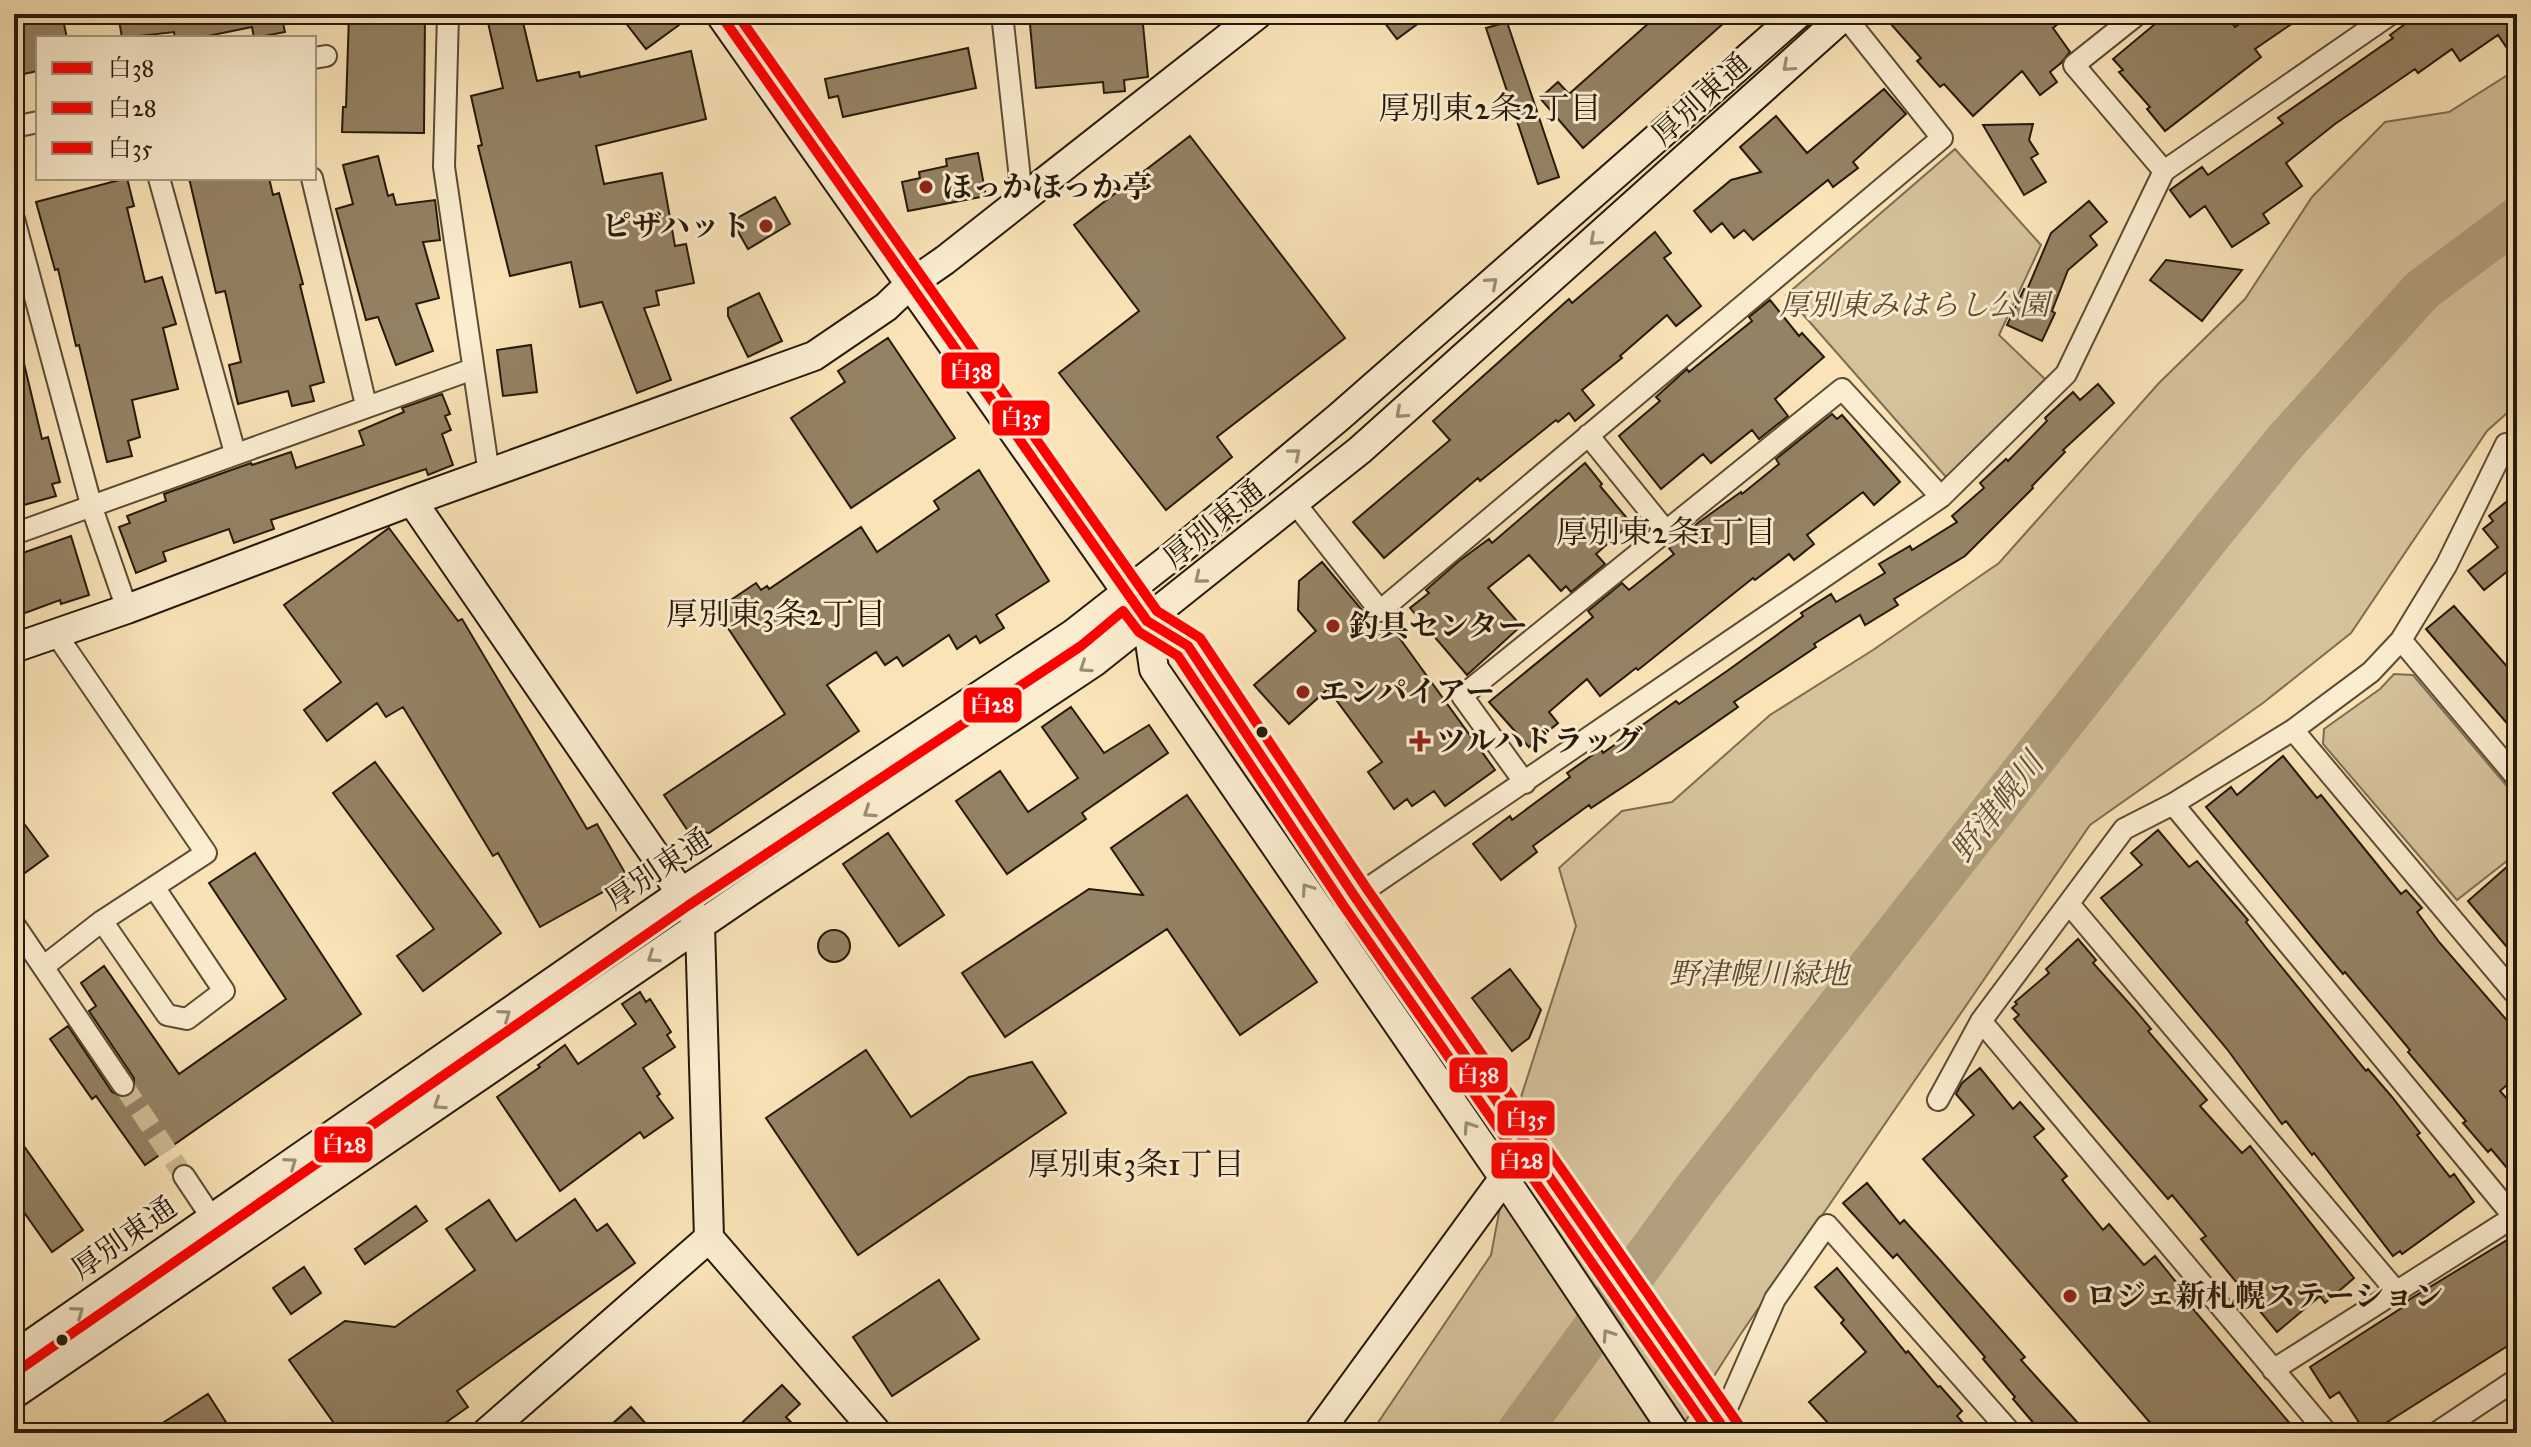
<svg xmlns="http://www.w3.org/2000/svg" width="2531" height="1447" font-family="'IM FELL Great Primer','Noto Serif JP',serif">
	<rect width="100%" height="100%" fill="#f9e3b7"/>
	<filter id="stains"><feTurbulence type="fractalNoise" baseFrequency=".0025" numOctaves="4"/><feColorMatrix values="0 0 0 0 .2 0 0 0 0 .09 0 0 0 0 .02 0 0 0 .5 -.17"/></filter>
	<radialGradient id="worn" r=".72"><stop offset=".6" stop-color="#630" stop-opacity="0"/><stop offset="1" stop-color="#630" stop-opacity=".3"/></radialGradient>
	<!-- green -->
	<path fill="#d5c19a" stroke="#7e6d52" stroke-width="2" d="M2517,69V404L2487,431L2351,633L2263,703L2090,825L1740,1335L1678,1433H1371L1491,1255L1521,1097L1576,926L1559,868L1622,811L1672,802L1770,715L1873,650L1999,563L2159,383L2245,299L2312,197L2385,122L2449,112Z
		M1955,149L2041,245L1999,335L2048,382L1946,477L1786,295Z
		M2394,674L2413,675L2517,798V853L2457,900L2323,744L2324,729L2380,689Z"/>
	<g fill="none" stroke-linecap="round" stroke-linejoin="round">
		<!-- river -->
		<path stroke="#b19e7c" stroke-width="44" d="M1518,1433L1695,1190L2207,538L2285,442L2422,290L2517,219"/>
	</g>
	<!-- building -->
	<path fill="#948264" stroke="#26190a" stroke-width="2" d="M118,14H281L285,32L254,38L252,27L198,38H175L174,32L122,38Z
		M349,14H425L424,133L342,132L343,107H346Z
		M486,14H521L537,81L579,72L580,77L691,51L706,119L596,146L604,184L662,173L675,246L686,244L694,283L656,291L659,305L644,308L671,380L637,393L602,302L580,307L571,262L510,276L478,146L482,145L471,96L503,88Z
		M636,14H694L646,49L625,22Z
		M1029,14H1142L1148,77L1124,80L1125,91L1104,93L1103,82L1036,88Z
		M1378,14H1431L1397,39Z
		M1659,14H1734L1583,148L1540,98L1558,82L1569,94Z
		M1882,14H2070L2053,28L2070,52L2061,63L2050,72L2057,82L2040,95L2022,71L1973,116L1944,84L1940,87L1917,61L1921,58Z
		M2167,14H2225L2235,27L2253,14H2306L2255,49L2261,57L2165,131L2147,109L2150,107L2119,72L2123,70L2113,59Z
		M2434,14H2517V63L2498,35L2460,61L2452,49L2418,73L2415,69L2335,124L2286,163L2302,186L2263,214L2269,223L2232,247L2205,206L2190,217L2170,190L2202,167L2208,175L2283,123L2278,118L2393,38L2390,35L2416,16L2421,23Z
		M62,15L67,38H38V71L14,76V25Z
		M1507,22L1559,177L1538,184L1486,28Z
		M968,48L976,88L843,117L838,96L829,98L825,79Z
		M1884,89L1906,114L1853,162L1858,168L1833,187L1828,180L1753,240L1744,230L1734,238L1722,223L1711,232L1694,211L1731,180L1761,172L1740,147L1776,116L1807,153Z
		M2033,124L2029,140L2038,154L2031,158L2046,182L2024,195L1983,125Z
		M1190,136L1345,338L1217,437L1232,457L1166,510L1059,373L1139,311L1074,225Z
		M978,153L986,196L908,211L902,182L920,178L919,172L947,166L946,159Z
		M378,156L388,196L393,194L396,205L435,200L440,240L423,242L439,298L416,304L433,351L396,365L378,317L366,320L336,209L353,204L343,165Z
		M127,178L134,206L127,208L145,282L162,277L176,324L163,328L178,389L132,400L140,437L128,441L132,456L107,462L79,345L76,346L58,269L55,270L36,202Z
		M189,178H269L273,195L279,193L303,284L300,285L324,382L310,386L314,401L292,406L288,391L238,404L229,365L241,362L225,291L216,293Z
		M775,197L790,224L748,249L732,221Z
		M2089,201L2107,222L2090,236L2097,245L2068,270L2052,311L2055,313L2042,341L2007,325L2024,289L2027,290L2051,233Z
		M1655,232L1671,253L1664,258L1701,306L1676,326L1667,315L1620,356L1622,358L1582,390L1594,405L1575,421L1569,413L1558,422L1556,420L1480,481L1478,478L1384,558L1353,522L1450,440L1433,421L1569,299L1572,303Z
		M2166,260L2180,262L2242,270L2202,321L2150,280Z
		M759,293L782,341L748,357L728,316V308Z
		M1770,300L1799,336L1802,333L1824,357L1775,399L1788,416L1759,439L1752,430L1711,463L1703,454L1661,489L1619,436L1660,401L1656,397L1677,378L1687,369L1689,372L1752,321L1749,317Z
		M888,338L955,438L851,508L791,418L845,382L838,371Z
		M531,345L537,392L503,396L497,350Z
		M14,355H22L42,439L48,437L60,482L52,484L56,496L24,505L22,496L14,498Z
		M2098,384L2114,403L2063,450L2065,452L2032,486L2033,488L1965,556L1894,599L1898,605L1865,625L1860,615L1814,644L1816,647L1734,702L1738,707L1638,777L1591,808L1589,805L1533,846L1537,852L1501,880L1473,844L1510,816L1512,820L1570,777L1567,773L1601,749L1603,753L1676,701L1679,704L1727,671L1803,616L1801,613L1831,594L1836,602L1885,573L1879,564L1910,546L1912,550L1957,522L1952,516L1984,488L1980,483L2006,459L2008,461L2047,421L2045,418L2073,392L2080,400Z
		M442,394L450,414L445,416L451,430L442,434L453,465L428,475L426,469L271,520L274,529L234,543L229,529L163,552L166,561L136,573L119,527L130,523L127,516L166,501L164,494L251,463L252,465L291,452L296,468L364,445L359,431L404,412L402,408Z
		M1832,414L1837,419L1842,415L1900,482L1874,505L1863,492L1807,535L1814,544L1794,560L1789,554L1755,580L1753,578L1638,670L1636,668L1600,696L1587,679L1549,712L1558,723L1529,747L1489,702L1593,617L1588,611L1622,583L1629,590L1674,554L1669,548L1699,522L1741,492L1742,494L1779,464L1776,459Z
		M1585,463L1602,484L1600,486L1631,523L1596,554L1605,564L1571,592L1566,586L1561,591L1529,555L1488,588L1521,626L1467,675L1410,608L1429,593L1426,590L1459,561L1489,539L1492,543Z
		M979,470L1049,581L996,615L1004,628L980,643L976,636L957,649L949,635L903,666L897,657L885,665L876,652L827,685L859,731L709,833L688,831L664,795L785,714L716,610L756,583L761,590L767,586L769,589L861,527L877,552L939,509L934,501Z
		M2517,493V569L2514,566L2484,590L2468,571L2498,547L2483,529L2493,521L2489,516Z
		M389,528L458,621L462,619L587,829L597,824L628,878L540,927L498,853L493,856L403,707L386,717L377,703L327,741L304,710L341,682L284,605Z
		M71,536L89,595L61,604L60,600L14,617V556Z
		M1322,562L1381,633L1390,625L1495,770L1445,806L1434,791L1412,806L1407,799L1394,809L1368,772L1382,762L1328,689L1289,724L1254,685L1316,631L1298,610L1299,581Z
		M2454,606L2517,678V735L2426,629Z
		M1071,707L1104,753L1149,725L1168,753L1082,813L1086,819L1007,874L956,801L1000,771L1028,812L1078,778L1042,727Z
		M2283,756L2317,798L2321,795L2401,894L2406,890L2422,908L2417,912L2439,942L2517,1032V1076L2500,1091L2517,1110V1180L2491,1149L2488,1152L2463,1123L2466,1121L2408,1052L2410,1050L2345,972L2343,974L2323,950L2206,807L2231,787L2237,795Z
		M375,762L501,933L423,991L397,956L434,929L333,793Z
		M1187,795L1317,982L1240,1035L1167,929L1005,1037L962,973L1089,889L1143,895L1111,848Z
		M14,810L48,856L14,881Z
		M2158,830L2189,867L2197,861L2248,920L2246,922L2267,949L2366,1071L2368,1069L2392,1097L2420,1133L2417,1135L2450,1177L2454,1174L2474,1202L2402,1254L2400,1251L2393,1256L2314,1153L2312,1155L2286,1121L2282,1124L2227,1049L2101,898L2142,865L2131,853Z
		M888,833L944,915L899,946L843,864Z
		M255,853L361,1014L145,1165L96,1096L92,1099L50,1039L68,1026L112,1092L125,1098L134,1091V1078L89,1011L96,1006L81,983L104,966L179,1074L286,999L209,883Z
		M2517,858V959L2468,901Z
		M818 946a16 16 0 1 1 32 0a16 16 0 1 1-32 0Z
		M2078,939L2096,960L2093,963L2135,1010L2151,1029L2148,1031L2207,1100L2200,1106L2242,1153L2250,1146L2354,1278L2325,1303L2320,1296L2277,1332L2201,1239L2206,1236L2172,1195L2168,1199L2014,1019L2019,1015L2012,1008L2017,1004L2015,1002L2049,973L2046,969Z
		M1510,969L1541,1010L1529,1038L1512,1051L1472,998Z
		M640,992L646,1002L650,999L671,1032L667,1035L675,1047L643,1068L660,1094L657,1096L673,1118L644,1138L640,1132L560,1191L497,1097L540,1067L538,1065L565,1045L578,1064L636,1024L622,1004Z
		M866,1050L911,1117L969,1077L1032,1062L1066,1113L858,1255L766,1118Z
		M1980,1068L2013,1109L2020,1102L2044,1129L2034,1137L2067,1176L2062,1180L2103,1230L2109,1224L2144,1265L2155,1256L2180,1287L2177,1290L2298,1433H2159L1923,1159L1974,1115L1956,1094L1962,1083Z
		M14,1132L83,1230L52,1252L14,1198Z
		M1867,1183L1900,1224L1904,1220L1939,1259L2025,1357L2021,1360L2087,1433H2042L2013,1399L2015,1397L1983,1359L1985,1357L1897,1254L1893,1258L1843,1203Z
		M575,1199L597,1231L607,1224L635,1263L457,1391L468,1407L431,1433H341L289,1360L345,1321L395,1327L475,1270L446,1229L489,1200L516,1241Z
		M416,1206L427,1221L365,1264L355,1249Z
		M2517,1234V1340L2370,1433H2366L2339,1392L2330,1398L2310,1367L2403,1307L2402,1304Z
		M304,1267L321,1293L291,1314L273,1288Z
		M1837,1268L1906,1353L1908,1351L1938,1387L1940,1386L1962,1411L1957,1416L1972,1433H1837L1809,1402L1866,1352L1841,1323L1844,1320L1815,1287Z
		M939,1280L979,1339L892,1396L853,1337Z
		M782,1385L800,1404L786,1417L801,1433H731Z
		M208,1394L233,1433H147Z
		M631,1407L654,1433H602Z"/>
	<g fill="none" stroke-linecap="round" stroke-linejoin="round">
		<!-- street-tunnel -->
		<path stroke="#cfbb94" stroke-width="20" stroke-dasharray="20 10" stroke-linecap="butt" d="M123,1085L184,1176"/>
		<defs>
			<path id="street" d="M448,14L444,167L489,474
				M1002,14L1022,197
				M2138,14L2074,65L2164,171
				M314,58L326,56
				M14,127L38,122
				M159,178L235,453
				M312,178L366,405
				M14,219L92,508L127,609
				M1588,435L1665,530
				M1295,503L1380,611L1942,138L1844,15
				M14,534L473,369
				M2401,640L2517,778
				M2293,730L2517,996
				M1525,783L1462,696L1842,389L1941,497
				M2173,804L2514,1217
				M2069,904L2396,1291
				M102,921L167,1015L187,1019L224,991L154,887
				M14,924L123,1085
				M1330,924L1355,897L1941,497L2066,374L2164,171L2391,14
				M43,967L102,921L206,853L56,634
				M1981,1021L2327,1433
				M1938,1100L1981,1021L2124,829L2173,804L2293,730L2371,672L2401,640L2446,566L2506,444H2517
				M184,1176L212,1218
				M2273,1370L2517,1215
				M1720,1424L1775,1299L1827,1225L2011,1433
				M2436,1433L2517,1379"/>
			<path id="secondary" d="M720,14L1147,621L1188,646L1355,897L1727,1433
				M412,501L681,893L700,926L709,1238L486,1433
				M1147,621L1154,669L1504,1178L1675,1433
				M14,648L127,609L412,501L814,356L886,307L909,285L945,260L1258,14
				M709,1238L877,1433
				M14,1356L681,893L1073,634L1174,555L1339,417L1798,14
				M14,1394L750,891L1094,662L1360,450L1846,14
				M1318,1433L1504,1178L1516,1166"/>
		</defs>
		<!-- street casing -->
		<use href="#street" stroke="#5b4c35" stroke-width="24"/>
		<!-- secondary casing -->
		<use href="#secondary" stroke="#26190a" stroke-width="32"/>
		<!-- street -->
		<use href="#street" stroke="#fbedd0" stroke-width="20"/>
		<!-- secondary -->
		<use href="#secondary" stroke="#fbedd0" stroke-width="28"/>
		<defs>
			<path id="bus-1" d="M720,14L1147,621L1188,646L1355,897L1727,1433"/>
			<path id="bus-2" d="M22,1368L689,905L1081,646L1123,611L1139,632L1178,656L1343,905L1710,1433"/>
			<path id="bus-3" d="M737,14L1157,611L1200,638L1367,889L1739,1425"/>
		</defs>
		<!-- bus-1 casing -->
		<use href="#bus-1" stroke="#fbedd0" stroke-width="16"/>
		<!-- bus-2 casing -->
		<use href="#bus-2" stroke="#fbedd0" stroke-width="16"/>
		<!-- bus-3 casing -->
		<use href="#bus-3" stroke="#fbedd0" stroke-width="16"/>
		<!-- bus-1 -->
		<use href="#bus-1" stroke="#f00" stroke-width="10"/>
		<!-- bus-2 -->
		<use href="#bus-2" stroke="#f00" stroke-width="10"/>
		<!-- bus-3 -->
		<use href="#bus-3" stroke="#f00" stroke-width="10"/>
	</g>
	<!-- one-way arrows -->
	<defs><path id="oneway-chevron" d="M-2-3.5L2.5 0L-2 3.5" fill="none" stroke-width="1.6" stroke-linecap="round" stroke-linejoin="round" transform="scale(2)"/></defs>
	<g stroke="#9b8e77">
		<use href="#oneway-chevron" transform="translate(1788 66) rotate(138)"/>
		<use href="#oneway-chevron" transform="translate(1595 240) rotate(138)"/>
		<use href="#oneway-chevron" transform="translate(1492 283) rotate(-41)"/>
		<use href="#oneway-chevron" transform="translate(1401 413) rotate(138)"/>
		<use href="#oneway-chevron" transform="translate(1295 454) rotate(-40)"/>
		<use href="#oneway-chevron" transform="translate(1200 578) rotate(141)"/>
		<use href="#oneway-chevron" transform="translate(1085 667) rotate(146)"/>
		<use href="#oneway-chevron" transform="translate(869 812) rotate(146)"/>
		<use href="#oneway-chevron" transform="translate(1307 889) rotate(-125)"/>
		<use href="#oneway-chevron" transform="translate(653 957) rotate(146)"/>
		<use href="#oneway-chevron" transform="translate(505 1015) rotate(-35)"/>
		<use href="#oneway-chevron" transform="translate(439 1104) rotate(146)"/>
		<use href="#oneway-chevron" transform="translate(1469 1127) rotate(-124)"/>
		<use href="#oneway-chevron" transform="translate(291 1163) rotate(-35)"/>
		<use href="#oneway-chevron" transform="translate(78 1312) rotate(-35)"/>
		<use href="#oneway-chevron" transform="translate(1608 1335) rotate(-124)"/>
	</g>
	<!-- markers -->
	<g fill="#8f2418" stroke="#fbedd0" stroke-width="3">
		<circle cx="926" cy="187" r="8"/>
		<circle cx="766" cy="226" r="8"/>
		<circle cx="1333" cy="626" r="8"/>
		<circle cx="1303" cy="692" r="8"/>
		<path d="M1416 729h8v8h8v8h-8v8h-8v-8h-8v-8h8z"/>
		<circle cx="2070" cy="1296" r="8"/>
	</g>
	<g fill="#26190a" stroke="#fbedd0" stroke-width="3">
		<circle cx="1262" cy="732" r="7"/>
		<circle cx="62" cy="1340" r="7"/>
	</g>
	<g text-anchor="middle" stroke-width="6" stroke-linejoin="round" paint-order="stroke">
		<!-- street labels -->
		<g font-size="30" fill="#26190a" stroke="#fbedd0">
			<text transform="translate(1701 99) rotate(-42)" y="10">厚別東通</text>
			<text transform="translate(1214 524) rotate(-39)" y="10">厚別東通</text>
			<text transform="translate(658 869) rotate(-34)" y="10">厚別東通</text>
			<text transform="translate(124 1238) rotate(-35)" y="10">厚別東通</text>
		</g>
		<!-- poi labels -->
		<g font-size="30" font-weight="bold" fill="#26190a" stroke="#fbedd0" text-anchor="start">
			<text x="942" y="197">ほっかほっか亭</text>
			<text x="750" y="236" text-anchor="end">ピザハット</text>
			<text x="1349" y="636">釣具センター</text>
			<text x="1319" y="702">エンパイアー</text>
			<text x="1436" y="751">ツルハドラッグ</text>
			<text x="2086" y="1306">ロジェ新札幌ステーション</text>
		</g>
		<!-- park labels -->
		<g font-size="30" font-style="italic" fill="#5b4b35" stroke="#fbedd0">
			<text x="1914" y="315">厚別東みはらし公園</text>
			<text x="1759" y="984">野津幌川緑地</text>
		</g>
		<!-- neighbourhood labels -->
		<g font-size="32" fill="#26190a" stroke="#fbedd0">
			<text x="1490" y="119">厚別東2条2丁目</text>
			<text x="1666" y="543">厚別東2条1丁目</text>
			<text x="776" y="625">厚別東3条2丁目</text>
			<text x="1136" y="1175">厚別東3条1丁目</text>
		</g>
		<!-- water labels -->
		<g font-size="32" font-style="italic" fill="#5e4e38" stroke="#fbedd0">
			<text transform="translate(1997 807) rotate(-52)" y="11">野津幌川</text>
		</g>
	</g>
	<g stroke="#fbedd0" stroke-width="3">
		<rect x="940" y="351" width="61" height="39" rx="8" fill="#f00"/>
		<rect x="991" y="399" width="60" height="38" rx="8" fill="#f00"/>
		<rect x="962" y="686" width="61" height="38" rx="8" fill="#f00"/>
		<rect x="1448" y="1056" width="61" height="38" rx="8" fill="#f00"/>
		<rect x="1496" y="1099" width="60" height="38" rx="8" fill="#f00"/>
		<rect x="313" y="1125" width="61" height="39" rx="8" fill="#f00"/>
		<rect x="1490" y="1141" width="61" height="39" rx="8" fill="#f00"/>
	</g>
	<g font-size="22" text-anchor="middle" font-weight="bold" fill="#fff">
		<text x="971" y="378">白38</text>
		<text x="1021" y="425">白35</text>
		<text x="992" y="712">白28</text>
		<text x="1478" y="1082">白38</text>
		<text x="1526" y="1126">白35</text>
		<text x="344" y="1152">白28</text>
		<text x="1521" y="1168">白28</text>
	</g>
	<!-- margin -->
	<rect width="2531" height="1447" fill="none" stroke="#f9e3b7" stroke-width="48"/>
	<rect x="16" y="16" width="2499" height="1415" fill="none" stroke="#26190a" stroke-width="4"/>
	<rect x="24" y="24" width="2483" height="1399" fill="none" stroke="#26190a" stroke-width="2"/>
	<!-- legend -->
	<rect x="36" y="36" width="280" height="144" fill="#fbedd0" stroke="#a69881" stroke-width="2"/>
	<rect x="52" y="62" width="40" height="12" fill="#ff0000" stroke="#a69881" stroke-width="2"/>
	<text x="108" y="76" font-size="24" fill="#26190a">白38</text>
	<rect x="52" y="102" width="40" height="12" fill="#ff0000" stroke="#a69881" stroke-width="2"/>
	<text x="108" y="116" font-size="24" fill="#26190a">白28</text>
	<rect x="52" y="142" width="40" height="12" fill="#ff0000" stroke="#a69881" stroke-width="2"/>
	<text x="108" y="156" font-size="24" fill="#26190a">白35</text>
	<rect width="100%" height="100%" filter="url(#stains)"/>
	<rect width="100%" height="100%" fill="url(#worn)"/>
</svg>
